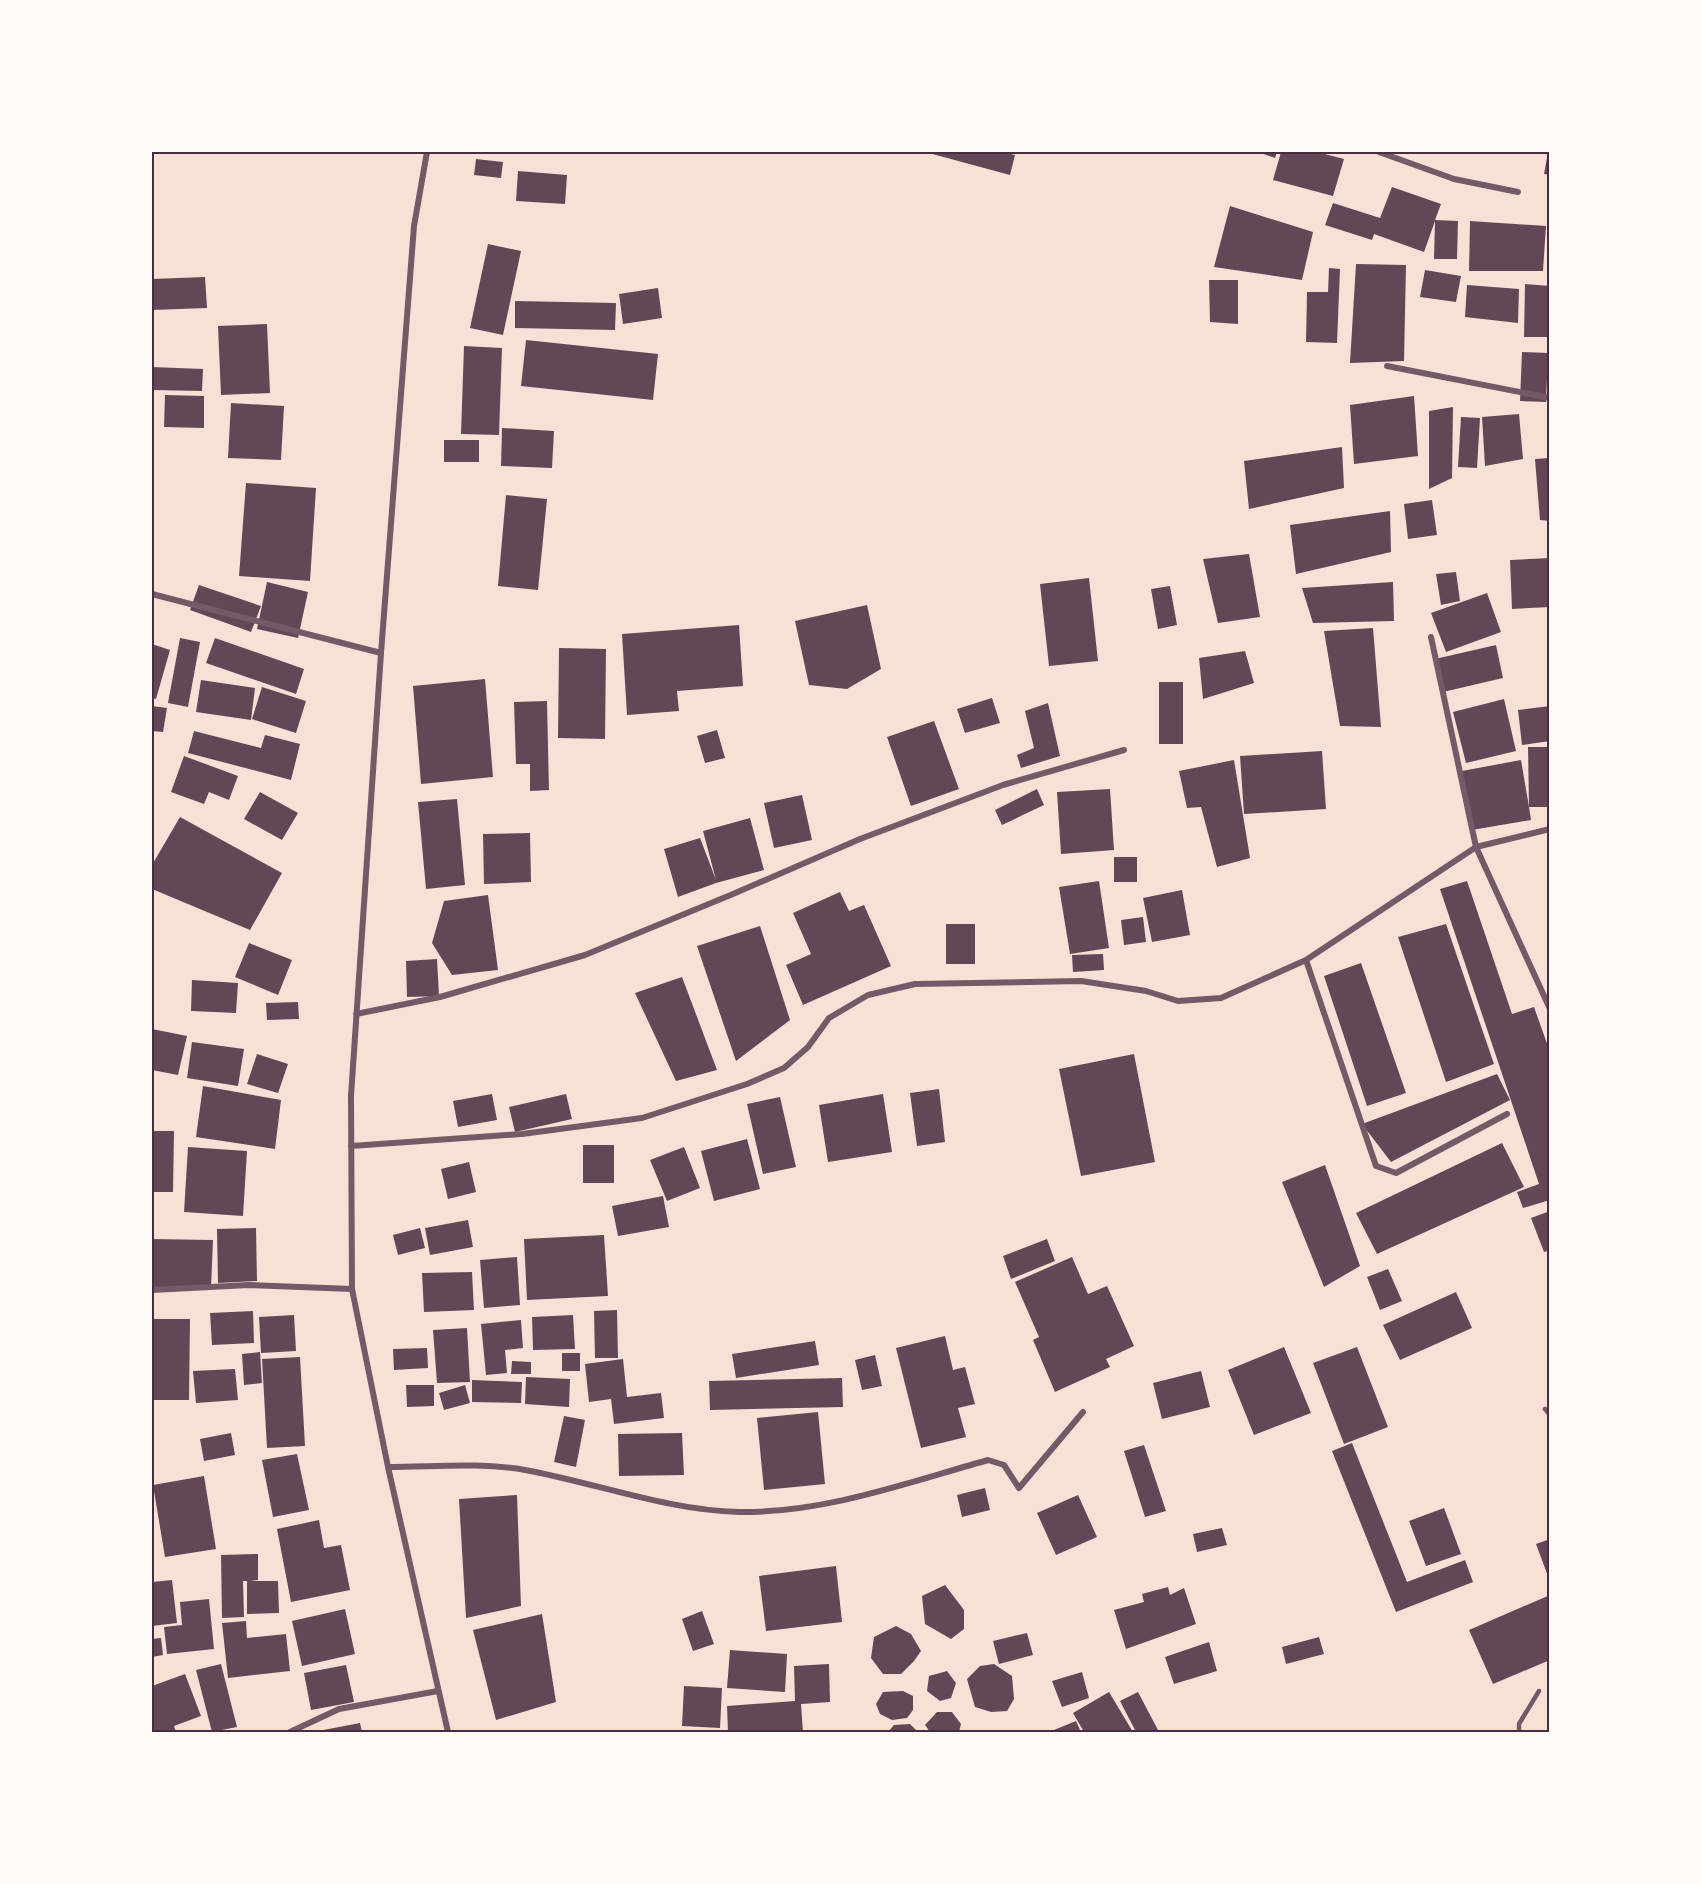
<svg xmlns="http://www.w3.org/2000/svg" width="1701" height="1884" font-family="Inter,sans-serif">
	<rect width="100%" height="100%" fill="#f7e1d7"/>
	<!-- building -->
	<path fill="#644757" d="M925,152H1003L1015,155L1010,175Z
		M1258,152H1277L1275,158Z
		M1281,152H1317L1344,159L1333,196L1273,180Z
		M1548,152H1550V175L1544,174Z
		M476,159L503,162L501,178L474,175Z
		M518,171L567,175L565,204L516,201Z
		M1392,187L1441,204L1435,220L1458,221L1457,259H1434L1435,221L1424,252L1374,234L1372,240L1325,225L1333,203L1380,218Z
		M1230,206L1313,232L1302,280L1214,267Z
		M1470,221L1546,226L1543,271H1469Z
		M488,244L521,251L503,335L470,328Z
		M1356,264L1406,265L1404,361L1350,363Z
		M1329,268L1340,269L1337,343L1306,342L1307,292H1328Z
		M1425,270L1461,276L1456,302L1420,297Z
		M205,277L207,308L152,310V279Z
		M1209,280H1238V324L1210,322Z
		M1525,284L1550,286V337H1524Z
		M1467,285L1519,289L1518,323L1465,317Z
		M658,288L662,318L623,324L619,294Z
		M515,301L616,303L615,330L515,328Z
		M267,324L270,393L221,395L218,326Z
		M526,340L658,354L653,400L521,386Z
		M464,346L502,348L499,435L461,434Z
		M1522,352L1548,353L1546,402L1520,401Z
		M152,367L203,369L202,391L152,390Z
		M165,395L204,396V428L164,427Z
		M1414,396L1418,456L1354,464L1350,405Z
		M231,403L284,406L281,460L228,458Z
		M1453,407L1452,478L1429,489V411Z
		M1519,414L1523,459L1485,466L1482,417Z
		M1461,417L1480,418L1477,468L1458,467Z
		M502,428L554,431L552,468L501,466Z
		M444,440H479V462H444Z
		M1342,447L1344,488L1249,509L1244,461Z
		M1550,458V521L1540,520L1535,459Z
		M246,483L316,488L310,581L239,576Z
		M506,495L547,499L538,590L498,586Z
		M1432,500L1437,535L1408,539L1404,504Z
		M1390,511L1391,552L1296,574L1290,525Z
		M1249,554L1260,617L1218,623L1203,559Z
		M1550,558V607L1512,609L1510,560Z
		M1456,572L1460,601L1441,605L1436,574Z
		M1089,578L1098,661L1049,666L1040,584Z
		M267,582L308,592L298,638L257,629Z
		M1393,582L1394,621L1313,623L1302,588Z
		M199,585L261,606L251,632L190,610Z
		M1170,586L1177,625L1158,629L1151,589Z
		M1487,593L1501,632L1446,652L1431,613Z
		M867,605L881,669L847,689L809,685L795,621Z
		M739,625L743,686L677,691L679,711L627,715L622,634Z
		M1373,628L1381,727L1340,726L1324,631Z
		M180,638L200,642L188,707L168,703Z
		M215,638L304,669L296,694L206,663Z
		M152,644L170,650L156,699L152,698Z
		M1496,645L1503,678L1443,692L1435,659Z
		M559,648L606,649L605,739L558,738Z
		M1245,651L1254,683L1203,699L1199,658Z
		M485,679L493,777L421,784L413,686Z
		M201,680L255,688L251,720L196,712Z
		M1159,682H1183V744H1159Z
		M262,687L306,701L296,733L252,719Z
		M992,698L1000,723L965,733L957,709Z
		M1504,699L1516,751L1466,763L1453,712Z
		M547,701L549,790L530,791V764H516L514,702Z
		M1048,703L1060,756L1021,768L1017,755L1034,748L1025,711Z
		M152,706L167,708L163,732L152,731Z
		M1550,706V741L1522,745L1518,710Z
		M934,721L959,789L911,806L887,737Z
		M717,730L725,758L705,763L697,736Z
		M194,731L261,748L265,735L300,744L291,780L188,753Z
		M1528,747H1550V807H1529L1531,820L1472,830L1462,771L1521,760L1529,807Z
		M1322,751L1326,809L1244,814L1240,756Z
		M184,756L238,776L229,800L209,792L204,804L171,792Z
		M1234,760L1250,858L1217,867L1201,807L1187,808L1179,771Z
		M1037,789L1044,805L1002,825L995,810Z
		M1110,789L1114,850L1061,854L1057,792Z
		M260,792L298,813L282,840L244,819Z
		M802,795L812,840L774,848L764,803Z
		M457,799L465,885L426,889L418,802Z
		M180,817L282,873L250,930L152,889V865Z
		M750,818L764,870L716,883L678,897L664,849L700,838L716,880L703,831Z
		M530,833L531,882L484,884L483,834Z
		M1114,857H1137V882H1114Z
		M1099,881L1109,948L1070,954L1059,887Z
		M1467,881L1512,1014L1534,1007L1550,1052V1200L1523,1208L1517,1192L1539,1184L1440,889Z
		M1182,890L1190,935L1152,942L1143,898Z
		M840,892L849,911L864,905L891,966L803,1005L786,965L811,954L793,913Z
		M488,895L498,970L452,975L432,943L444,901Z
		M1143,917L1146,942L1124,945L1121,920Z
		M946,924H975V964H946Z
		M1446,924L1494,1064L1446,1082L1398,937Z
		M760,926L790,1020L736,1061L697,946Z
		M249,943L292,960L278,995L235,977Z
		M1103,954L1104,970L1073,972L1072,955Z
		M437,959L439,996L407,997L406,961Z
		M1361,963L1406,1093L1367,1106L1324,976Z
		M682,977L717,1070L676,1081L635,993Z
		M192,980L238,983L236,1013L191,1011Z
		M298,1002L299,1019L267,1020L266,1003Z
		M152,1029L187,1036L178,1075L152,1070Z
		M192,1042L244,1049L238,1086L187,1078Z
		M257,1054L288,1064L278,1093L247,1084Z
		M1134,1054L1155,1162L1081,1176L1059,1069Z
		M1497,1074L1510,1100L1391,1162L1362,1124Z
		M203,1086L281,1100L275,1149L196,1137Z
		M939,1089L945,1142L917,1146L910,1093Z
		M492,1094L497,1120L458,1127L453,1101Z
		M566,1094L572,1119L515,1132L509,1107Z
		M883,1094L892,1152L828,1162L819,1105Z
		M780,1097L796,1167L763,1174L747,1104Z
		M152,1131H174L173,1192H152Z
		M747,1139L760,1189L714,1201L701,1151Z
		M1502,1143L1524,1187L1377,1254L1356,1213Z
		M583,1145H614V1183H583Z
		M188,1147L247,1151L243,1216L184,1212Z
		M684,1147L700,1188L667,1201L650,1160Z
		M469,1162L476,1192L448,1199L441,1169Z
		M1325,1165L1360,1266L1324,1287L1282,1182Z
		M663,1196L669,1227L618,1236L612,1206Z
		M1550,1211V1250L1544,1252L1531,1218Z
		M468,1220L473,1247L430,1255L425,1228Z
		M256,1228L257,1281L218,1283L217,1229Z
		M420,1228L425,1248L398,1255L393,1235Z
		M604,1235L608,1296L527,1300L524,1239Z
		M152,1239L213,1240L211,1289L152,1288Z
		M1047,1239L1055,1261L1011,1279L1003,1256Z
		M517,1257L520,1305L484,1308L480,1260Z
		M1072,1257L1088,1294L1107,1286L1134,1346L1106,1359L1110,1367L1055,1392L1033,1340L1039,1337L1015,1282Z
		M1388,1269L1402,1301L1380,1310L1367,1277Z
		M472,1272L474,1310L424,1312L422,1273Z
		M1456,1292L1472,1328L1400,1360L1383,1325Z
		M617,1310L618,1358H595L594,1311Z
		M253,1311L254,1343L212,1345L210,1313Z
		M294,1315L296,1351L261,1353L259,1317Z
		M573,1315L575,1349L533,1350L532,1317Z
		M152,1319H190L189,1400H152Z
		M521,1320L523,1348L505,1350L507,1373L486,1375L481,1324Z
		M467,1328L470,1382L437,1383L433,1330Z
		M945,1336L953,1370L965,1367L975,1404L958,1408L966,1437L921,1448L896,1348Z
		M815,1341L819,1365L736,1378L732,1354Z
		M1284,1347L1311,1413L1254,1435L1228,1370Z
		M1357,1347L1388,1427L1344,1444L1313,1363Z
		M427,1348L428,1368L394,1370L393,1349Z
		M260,1352L262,1383L244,1385L242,1354Z
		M562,1353H580V1371H562Z
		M875,1355L882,1386L862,1390L855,1360Z
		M300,1357L305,1446L267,1448L262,1359Z
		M623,1359L627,1397L661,1393L664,1418L614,1424L611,1399L589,1402L585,1364Z
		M512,1361L531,1362V1374H511Z
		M235,1369L238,1400L196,1403L193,1371Z
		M1201,1371L1210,1407L1162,1419L1153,1383Z
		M526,1377L570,1379L569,1407L525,1404Z
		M842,1378L843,1407L710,1410L709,1381Z
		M472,1380L522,1382L521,1403L472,1402Z
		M406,1385H434V1406L407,1407Z
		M465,1385L470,1403L444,1410L439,1393Z
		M818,1412L825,1484L764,1490L757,1418Z
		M564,1416L585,1420L576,1467L554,1462Z
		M231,1433L235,1455L204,1461L200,1439Z
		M682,1433L684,1475L619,1476L618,1434Z
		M1352,1443L1407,1582L1465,1560L1473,1582L1396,1612L1332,1451Z
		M1144,1445L1166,1511L1145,1517L1124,1451Z
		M297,1454L309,1510L273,1517L262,1460Z
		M204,1476L216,1549L165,1557L153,1485Z
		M985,1488L990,1510L962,1517L957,1495Z
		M517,1495L521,1606L466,1618L459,1499Z
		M1078,1495L1097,1537L1056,1555L1037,1513Z
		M1444,1508L1461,1554L1426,1566L1409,1521Z
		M319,1520L324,1548L341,1545L350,1590L291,1602L277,1529Z
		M1222,1528L1227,1545L1197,1552L1193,1534Z
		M1550,1539V1579H1549L1536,1544Z
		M258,1554V1580L250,1581H278L279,1613L247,1614V1581H243L244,1617L222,1618L221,1555Z
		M836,1566L842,1622L766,1631L759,1576Z
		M172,1580L177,1623L152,1626V1582Z
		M945,1585L964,1610V1629L951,1639L925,1624L922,1596Z
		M1168,1587L1170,1595L1184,1588L1196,1624L1126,1649L1114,1610L1144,1602L1142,1594Z
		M1550,1595V1660L1493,1684L1469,1630Z
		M209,1599L214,1649L167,1654L164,1627L182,1625L180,1602Z
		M345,1609L355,1654L302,1666L292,1621Z
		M702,1611L714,1644L693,1651L682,1619Z
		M542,1614L556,1702L496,1720L473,1630Z
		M246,1621L247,1638L286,1634L290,1671L228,1678L222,1623Z
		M896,1626L911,1634L921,1651L914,1661L901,1674H883L871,1658L874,1637Z
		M1027,1633L1033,1655L999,1664L993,1641Z
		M1319,1637L1324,1654L1286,1664L1282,1647Z
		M161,1638L163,1655L152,1657V1639Z
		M1209,1642L1217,1671L1174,1684L1165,1657Z
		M730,1650L787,1654L785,1692L727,1688Z
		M221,1664L237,1727L212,1732L196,1670Z
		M829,1664L830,1702L801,1704L803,1732H728L727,1706L795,1701L794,1666Z
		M994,1664L1012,1676L1014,1699L1007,1711L991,1712L975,1707L967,1679L980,1666Z
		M346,1665L354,1702L311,1710L304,1673Z
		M947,1671L956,1683L951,1698L940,1701L927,1691L929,1676Z
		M1082,1672L1089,1698L1062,1707L1052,1681Z
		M185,1674L201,1716L174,1726L176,1732H152V1686Z
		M684,1686L722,1688L720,1728L682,1726Z
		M903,1691L913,1696V1710L907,1718L892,1720L880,1714L876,1704L883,1692Z
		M1109,1692L1133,1732H1084L1073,1713Z
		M1138,1692L1159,1732H1136L1120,1701Z
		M937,1712H952L961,1724L959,1732H930L925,1725Z
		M1076,1721L1081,1732H1049Z
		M360,1723L362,1732H318V1731Z
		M910,1724L918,1732H888L894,1725Z"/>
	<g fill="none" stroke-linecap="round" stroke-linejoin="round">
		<!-- service -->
		<path stroke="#755966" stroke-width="4.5" d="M1545,1409L1550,1415
			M1519,1732V1724L1539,1691"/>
		<!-- minor -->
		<path stroke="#755966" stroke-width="6" d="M427,152L414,226L381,653L351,1096L352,1289L388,1467L448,1732
			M1379,152L1454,179L1518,192
			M1387,366L1550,398
			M152,594L381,653
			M1431,637L1476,847L1550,1009
			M1306,960L1376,1166L1396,1173L1507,1114
			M356,1014L440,997L585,955L733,894L860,839L1003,785L1124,750
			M351,1146L522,1134L642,1118L747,1084L784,1068L808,1047L829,1018L868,995L915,984L1081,981L1146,991L1178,1001L1221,998L1306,960L1476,847L1550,829
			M152,1290L249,1285L352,1289
			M388,1467C433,1467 480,1462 525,1470C596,1483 666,1510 739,1512C825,1513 906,1483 988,1460L1004,1465L1019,1488L1083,1412
			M290,1732L339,1709L438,1691"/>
	</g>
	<!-- border -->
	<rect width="1701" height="1884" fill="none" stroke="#fffaf5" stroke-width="306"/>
	<rect x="153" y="153" width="1395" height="1578" fill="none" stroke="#4a2c40" stroke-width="2"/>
</svg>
